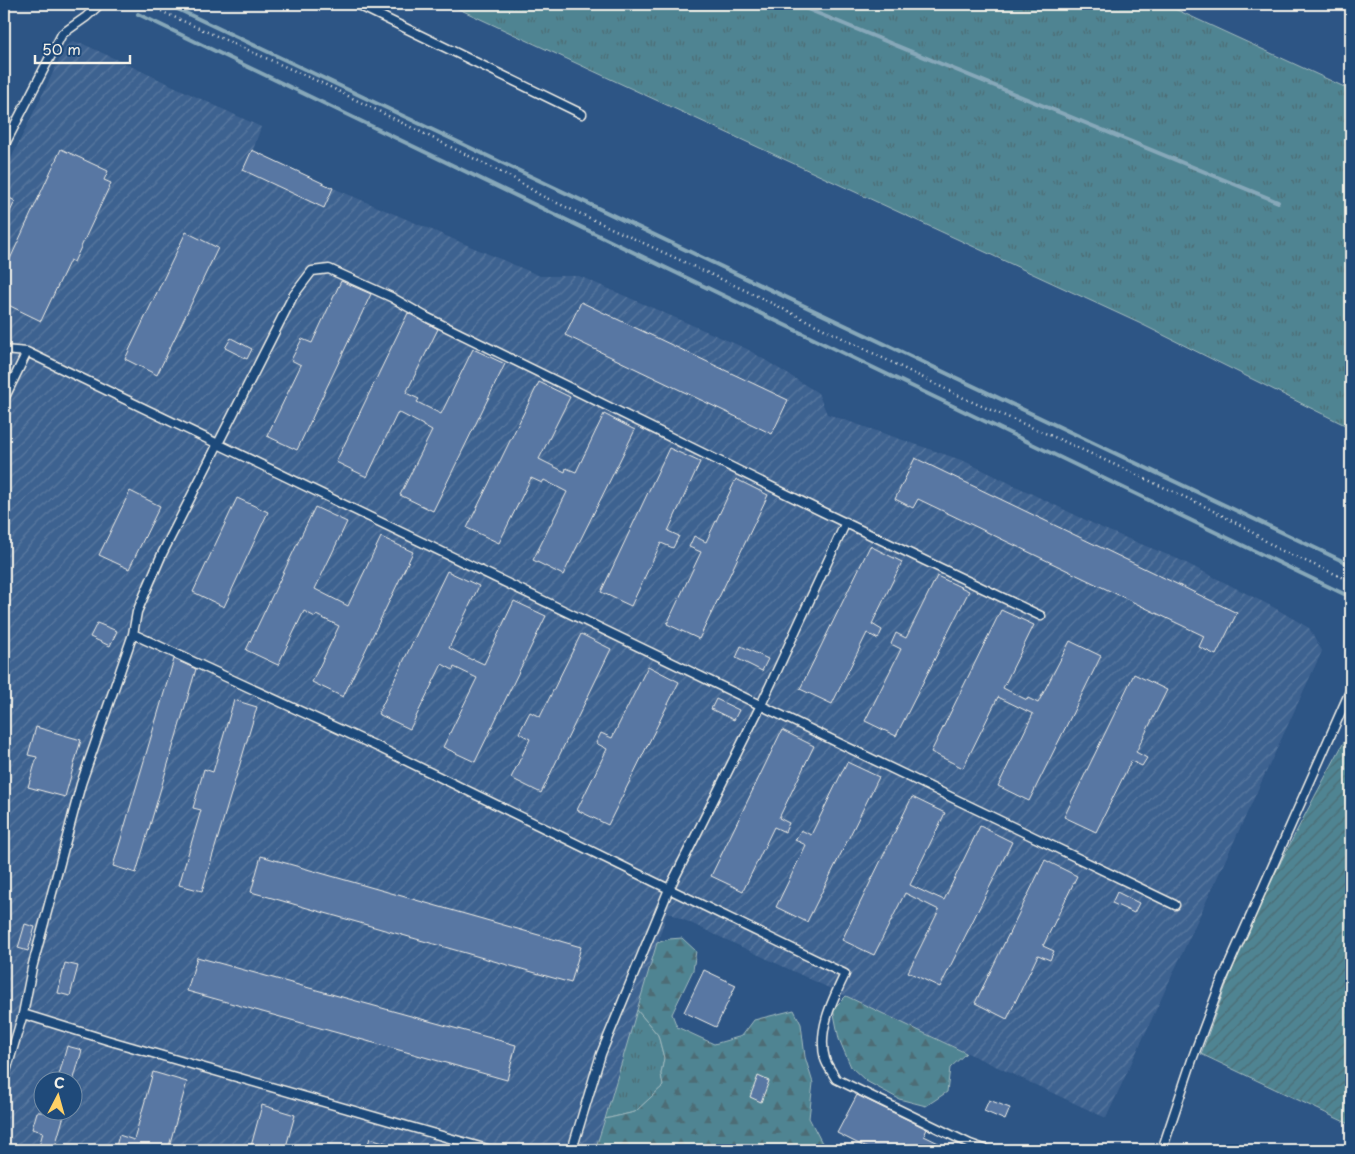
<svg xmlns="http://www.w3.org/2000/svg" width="1355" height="1154" font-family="'Playpen Sans',sans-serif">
	<defs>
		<pattern id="industrial-furrows" width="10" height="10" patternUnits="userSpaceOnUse" patternTransform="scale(1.25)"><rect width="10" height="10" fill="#3e6290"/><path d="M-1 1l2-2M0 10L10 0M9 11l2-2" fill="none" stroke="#5a79a0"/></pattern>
		<pattern id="grass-tufts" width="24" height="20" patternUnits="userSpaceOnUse" patternTransform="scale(1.25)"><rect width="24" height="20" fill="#4f8492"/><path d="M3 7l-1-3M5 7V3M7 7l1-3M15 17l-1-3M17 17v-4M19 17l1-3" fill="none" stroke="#4d6c74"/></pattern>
		<pattern id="forest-firs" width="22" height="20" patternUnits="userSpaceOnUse" patternTransform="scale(1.25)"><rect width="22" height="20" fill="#4f8492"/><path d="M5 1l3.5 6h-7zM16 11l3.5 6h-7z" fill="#4d6c74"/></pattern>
		<pattern id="garden-furrows" width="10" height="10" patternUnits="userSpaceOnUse" patternTransform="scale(1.25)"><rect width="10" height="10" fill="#4f8492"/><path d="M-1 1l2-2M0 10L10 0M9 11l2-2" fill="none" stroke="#4d6c74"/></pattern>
	</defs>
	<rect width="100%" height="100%" fill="#2d5585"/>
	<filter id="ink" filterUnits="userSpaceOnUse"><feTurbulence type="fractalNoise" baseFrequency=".02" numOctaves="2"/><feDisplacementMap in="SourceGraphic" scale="10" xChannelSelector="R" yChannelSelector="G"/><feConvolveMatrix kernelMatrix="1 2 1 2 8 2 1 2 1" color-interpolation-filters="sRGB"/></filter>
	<g filter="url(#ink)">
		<!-- industrial -->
		<path fill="url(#industrial-furrows)" fill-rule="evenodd" d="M73,42L81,43L261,127L253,150L333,188L540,276H579L747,349L818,393L827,414L964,461L1104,529L1180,560L1273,607L1309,628L1322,651L1106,1118L667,912L595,1150H4V173L66,46ZM42,1082H72V1112H42Z"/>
		<!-- grass -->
		<path fill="url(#grass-tufts)" stroke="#a2babd" d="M448,4H1164L1351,90V428L1139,323Z
			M637,1010L658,1035L664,1058L661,1074L663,1086L635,1112L605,1119Z"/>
		<!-- forest -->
		<path fill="url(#forest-firs)" stroke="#a2babd" d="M682,938L696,951L693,970L672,1014L677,1027L714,1044L742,1036L754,1020L794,1010L801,1024L805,1057L813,1083L809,1118L822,1143L836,1150H595L605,1119L635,1112L663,1086L661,1074L664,1058L658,1035L637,1010L657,943L669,939Z
			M846,996L966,1053L950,1068L947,1092L926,1106L899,1099L866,1081L851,1067L839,1039L833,1009Z"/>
		<!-- garden -->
		<path fill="url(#garden-furrows)" stroke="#a2babd" d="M1344,742L1351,743V1125L1201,1054C1216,1013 1230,972 1247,933C1276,868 1310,805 1344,742Z"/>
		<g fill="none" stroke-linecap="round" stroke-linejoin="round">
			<!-- stream -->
			<path stroke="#87a8b9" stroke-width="4" d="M167,4L1351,565
				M795,4L1278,202
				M138,14L1344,594"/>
		</g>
		<!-- building -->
		<path fill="#5977a3" stroke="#f4f1e8" d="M61,149L108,171L104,180L111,183L74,262L70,260L41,321L4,303V272Z
			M252,150L333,188L324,208L243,170Z
			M4,195L15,201L4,225Z
			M186,232L218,248L157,375L125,359Z
			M341,281L371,294L297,450L267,436L301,365L291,360L302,339L312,343Z
			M581,302L788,400L772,434L565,335Z
			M408,313L438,329L406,393L419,399L417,402L441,414L473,349L505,364L433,511L400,495L432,431L423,426V425L398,412L367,477L336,462Z
			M231,338L252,349L247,359L225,348Z
			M539,382L570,397L539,459L565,472L566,468L576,472L604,414L635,430L563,575L533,560L567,492L544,480L542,483L531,478L499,543L467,528Z
			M669,448L700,462L668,531L679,536L673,548L661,543L631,606L601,592Z
			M915,458L1237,613L1216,655L1199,647L1204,636L918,499L913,508L895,499Z
			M736,479L768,495L699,639L667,624L701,552L689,547L694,536L706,542Z
			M130,491L160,506L129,569L99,555Z
			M237,498L268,512L224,607L193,592Z
			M315,507L347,522L315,589L348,606L381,537L413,552L343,697L312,682L339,626L316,615L315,617L304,611L278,665L246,650Z
			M870,546L902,562L872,624L882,630L878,639L867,633L832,704L800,689Z
			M447,571L479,586L449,648L472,660L473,659L484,664L514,601L546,616L475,762L443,747L477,678L454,667L453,670L442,664L410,729L378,714Z
			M937,576L969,591L896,736L865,721L901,649L891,644L896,633L906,638Z
			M1001,610L1034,625L1003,688L1027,700L1028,698L1038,703L1070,641L1101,656L1029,801L998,786L1033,714L998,697L963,768L931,752Z
			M97,623L117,631L110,646L90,637Z
			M581,634L611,649L541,793L511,778L530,739L519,733L530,712L540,717Z
			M741,646L768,659L762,671L736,658Z
			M174,659L196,669L136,873L113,866Z
			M648,666L679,682L608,825L577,810L607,749L596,743L601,733L612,738Z
			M1134,674L1167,690L1136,752L1147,758L1142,766L1131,761L1096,832L1064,817Z
			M716,699L739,710L734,720L711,709Z
			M234,700L257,707L202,891L179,885L201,810L193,808L204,769L213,772Z
			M36,727L81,740L65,797L28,787L37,757L28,755Z
			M782,730L814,746L779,818L789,823L785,832L774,827L743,891L711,876Z
			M847,762L879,777L807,922L776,907L806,845L795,840L801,830L811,835Z
			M912,797L945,813L910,885L933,896V895L944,900L980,826L1012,842L940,987L908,972L939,910L905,893L874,955L842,940Z
			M261,856L581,947L571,983L251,892Z
			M1045,860L1077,876L1043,946L1054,951L1050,960L1038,955L1007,1019L975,1003Z
			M1117,892L1139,903L1134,913L1112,903Z
			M25,924L35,927L28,951L18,948Z
			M197,957L516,1045L507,1080L187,991Z
			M65,963L78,966L70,996L58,993Z
			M704,970L736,985L716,1027L684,1012Z
			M67,1046L82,1050L73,1082H57Z
			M153,1072L187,1082L168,1150H115L119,1135L134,1140Z
			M758,1076L769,1081L761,1102L750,1097Z
			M857,1095L927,1129L924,1136L953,1150H871L837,1133Z
			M989,1100L1010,1108L1005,1120L984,1111Z
			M262,1105L295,1115L285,1150H250Z
			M37,1112H65L54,1150H38L43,1132L32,1129Z
			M370,1138L400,1147V1150H366Z"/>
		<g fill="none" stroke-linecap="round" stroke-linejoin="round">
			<defs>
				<path id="lane" d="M356,4L582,114
					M4,146L62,34L86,17L100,4
					M4,350L27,352L1175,905
					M4,399L27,352
					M846,522L761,705L669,889L845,974C833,999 817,1030 825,1059C827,1066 833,1073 836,1079L970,1144L987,1150
					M133,634L378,747L669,889L601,1054L572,1150
					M23,1014L107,1040L491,1150
					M4,1078L23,1014L32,968L81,784L133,634L137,612L162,554L293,296L312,271L329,269L391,297L426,317L829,515L1041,616
					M1162,1150L1193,1057L1220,985L1351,689"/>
			</defs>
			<!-- lane casing -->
			<use href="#lane" stroke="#f4f1e8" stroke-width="11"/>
			<!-- path -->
			<path stroke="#f4f1e8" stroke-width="2.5" stroke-dasharray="1 4" stroke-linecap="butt" d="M148,4L165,13L324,84L515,179L540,195L753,294L970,401L1061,440L1202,505L1244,527L1278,549L1351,581"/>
			<!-- lane -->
			<use href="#lane" stroke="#1f4a7a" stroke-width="8"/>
		</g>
	</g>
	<!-- margin -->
	<rect width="1355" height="1154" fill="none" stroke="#1f4a7a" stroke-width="20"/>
	<rect x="10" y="10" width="1335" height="1134" fill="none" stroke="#f4f1e8" stroke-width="2" filter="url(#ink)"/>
	<!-- north arrow -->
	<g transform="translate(58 1096) rotate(6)"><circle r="24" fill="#1f4a7a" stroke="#748da6"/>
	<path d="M0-4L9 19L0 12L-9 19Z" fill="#ffd166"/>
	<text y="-8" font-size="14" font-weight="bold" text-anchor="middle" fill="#f4f1e8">С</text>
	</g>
	<!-- scale -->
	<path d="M35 55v8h95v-8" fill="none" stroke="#f4f1e8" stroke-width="2.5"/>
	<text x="42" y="55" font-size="15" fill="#f4f1e8" stroke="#1f4a7a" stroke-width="4" paint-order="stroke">50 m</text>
</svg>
